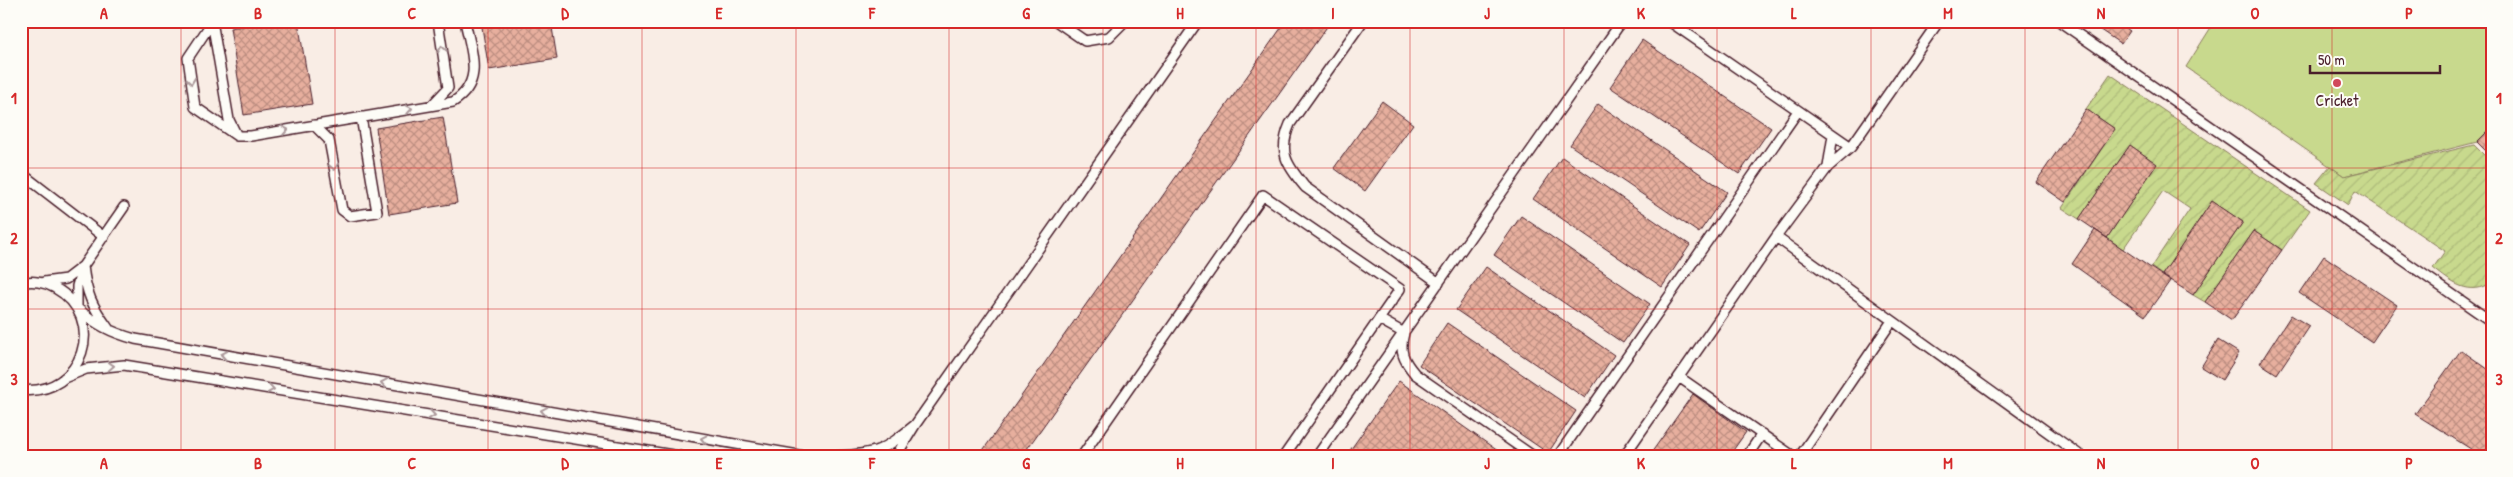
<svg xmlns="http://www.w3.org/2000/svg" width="2513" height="477" font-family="'Patrick Hand',sans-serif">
	<defs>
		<pattern id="garden-furrows" width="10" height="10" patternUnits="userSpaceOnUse" patternTransform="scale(1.25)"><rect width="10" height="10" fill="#c8d98d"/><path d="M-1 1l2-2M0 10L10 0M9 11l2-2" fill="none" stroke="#adba7a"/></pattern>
		<pattern id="building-cross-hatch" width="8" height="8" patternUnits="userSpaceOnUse" patternTransform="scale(1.25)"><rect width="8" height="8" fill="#e7af9e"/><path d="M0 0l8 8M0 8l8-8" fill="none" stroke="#bd8e81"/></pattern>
	</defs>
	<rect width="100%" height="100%" fill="#f9ede5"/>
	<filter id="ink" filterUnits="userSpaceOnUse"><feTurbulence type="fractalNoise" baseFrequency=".02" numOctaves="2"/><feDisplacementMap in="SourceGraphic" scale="10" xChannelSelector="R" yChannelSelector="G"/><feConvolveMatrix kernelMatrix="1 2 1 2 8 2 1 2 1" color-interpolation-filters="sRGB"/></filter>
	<g filter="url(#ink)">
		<!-- grass -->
		<path fill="#c8d98d" stroke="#897c5c" d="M2215,21H2492V127L2477,142L2344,176L2186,67Z"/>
		<!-- garden -->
		<path fill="url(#garden-furrows)" stroke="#897c5c" d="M2110,74L2310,210L2282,250L2254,231L2205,302L2193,295L2243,222L2212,201L2162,275L2151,267L2190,209L2163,191L2123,249L2107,238L2157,164L2130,145L2079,219L2062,208L2115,129L2086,109Z
			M2474,145L2492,163V282C2469,297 2452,283 2433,268L2445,251L2355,191L2348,205L2316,183L2330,166L2344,176Z"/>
		<!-- building -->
		<path fill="url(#building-cross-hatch)" stroke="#4a1f2b" d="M273,21H298L312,104L244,115L230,28Z
			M481,21H551L557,59L489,70Z
			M1286,21H1331L1022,456H979Z
			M2087,21H2116L2130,31L2121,44Z
			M1642,40L1771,128L1739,174L1610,87Z
			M1382,101L1413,124L1365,191L1334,168Z
			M1598,104L1727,192L1699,233L1570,145Z
			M2086,109L2115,129L2065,202L2036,182Z
			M443,117L457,203L389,214L376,128Z
			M2492,127V157L2477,142Z
			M2130,145L2157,164L2107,238L2079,219Z
			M1562,157L1690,245L1662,287L1533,199Z
			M2212,201L2243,222L2193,295L2162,275Z
			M1521,216L1650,304L1623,343L1494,255Z
			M2095,230L2170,281L2145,316L2072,264Z
			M2254,231L2282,250L2232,320L2205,302Z
			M2324,256L2397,305L2372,342L2299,293Z
			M1486,267L1614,355L1585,398L1456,310Z
			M2291,315L2309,326L2277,374L2260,363Z
			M1447,323L1576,411L1548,453L1419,365Z
			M2218,340L2239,353L2222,380L2201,367Z
			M2461,350L2492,372V441L2482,456L2415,414Z
			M1399,381L1505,456H1346Z
			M1693,394L1746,432L1729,456H1649Z"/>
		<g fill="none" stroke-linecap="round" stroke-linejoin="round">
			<defs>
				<path id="lane" d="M212,21L229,120L237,136
					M1056,21L1085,41L1109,37L1125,21
					M1363,21L1290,124C1278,152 1286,164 1305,187L1439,283
					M1669,21L1851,147L1939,21
					M2059,21L2492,322
					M212,22L188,58L195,107L237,136H251L453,102C485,82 471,52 465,21
					M432,105L448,88L438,21
					M314,125L329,140L342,210L350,216L377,212L361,117
					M1833,135L1828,167L1851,147
					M1828,167L1776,237L2081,456
					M21,173L104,237
					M124,207L83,266L77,286V308C97,325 110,332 135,339L804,456
					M44,282L66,279L83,266C86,293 92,306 108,328
					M21,283C32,280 45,282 55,288C109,318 83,397 21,390
					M1379,319L1404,333C1399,351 1403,360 1415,374L1533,456
					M1679,377L1793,456
					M64,378L86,369L124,365L679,456
					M915,425L1198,21
					M836,456C878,454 883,451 915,425L896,456
					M1082,456L1263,195L1400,289L1284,456
					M1317,456L1622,21
					M1558,456L1798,111
					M1624,456L1776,237
					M1747,456L1762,434
					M1800,456L1892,321"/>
			</defs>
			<!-- lane casing -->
			<use href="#lane" stroke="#4a1f2b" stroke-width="12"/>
			<!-- lane -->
			<use href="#lane" stroke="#fdfcf7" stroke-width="9"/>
		</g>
		<!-- one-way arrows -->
		<defs><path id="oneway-chevron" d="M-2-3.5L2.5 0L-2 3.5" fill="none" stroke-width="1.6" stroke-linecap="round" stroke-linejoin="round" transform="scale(1.25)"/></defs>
		<g stroke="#ac999b">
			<use href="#oneway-chevron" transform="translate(442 49) rotate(-99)"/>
			<use href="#oneway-chevron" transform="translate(191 81) rotate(82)"/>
			<use href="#oneway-chevron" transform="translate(409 109) rotate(-10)"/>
			<use href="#oneway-chevron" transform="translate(285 130) rotate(-10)"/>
			<use href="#oneway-chevron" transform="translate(334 167) rotate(79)"/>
			<use href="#oneway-chevron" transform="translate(224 355) rotate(-170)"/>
			<use href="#oneway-chevron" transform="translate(111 366) rotate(-3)"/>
			<use href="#oneway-chevron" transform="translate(384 383) rotate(-170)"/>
			<use href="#oneway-chevron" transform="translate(271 389) rotate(9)"/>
			<use href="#oneway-chevron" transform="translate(544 411) rotate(-170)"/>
			<use href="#oneway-chevron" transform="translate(432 415) rotate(9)"/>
			<use href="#oneway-chevron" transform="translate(704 439) rotate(-170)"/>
		</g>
	</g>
	<!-- grid -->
	<path fill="none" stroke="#d62828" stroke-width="1" stroke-opacity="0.55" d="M181,21V456M335,21V456M488,21V456M642,21V456M796,21V456M949,21V456M1103,21V456M1256,21V456M1410,21V456M1564,21V456M1717,21V456M1871,21V456M2025,21V456M2178,21V456M2332,21V456M21,168H2492M21,309H2492"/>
	<!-- markers -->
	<circle fill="#d1495b" stroke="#fdfcf7" stroke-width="2" cx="2337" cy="83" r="5"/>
	<g text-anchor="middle" stroke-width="4" stroke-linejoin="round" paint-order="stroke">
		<!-- poi labels -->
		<g font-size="16" fill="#4a1f2b" stroke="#fdfcf7">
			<text x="2337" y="106">Cricket</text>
		</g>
	</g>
	<!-- margin -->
	<rect width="2513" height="477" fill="none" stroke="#fdfcf7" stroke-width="55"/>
	<!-- scale -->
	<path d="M2310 65v8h130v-8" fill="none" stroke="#4a1f2b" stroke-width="2.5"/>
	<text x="2318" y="65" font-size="15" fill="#4a1f2b" stroke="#fdfcf7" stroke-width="4" paint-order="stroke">50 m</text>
	<rect x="28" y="28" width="2458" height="422" fill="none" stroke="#d62828" stroke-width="2"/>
	<g font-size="16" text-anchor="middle" font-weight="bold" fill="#d62828">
		<text x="104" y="19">A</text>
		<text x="258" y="19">B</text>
		<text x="412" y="19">C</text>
		<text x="565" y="19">D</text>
		<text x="719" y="19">E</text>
		<text x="872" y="19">F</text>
		<text x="1026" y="19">G</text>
		<text x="1180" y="19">H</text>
		<text x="1333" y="19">I</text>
		<text x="1487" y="19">J</text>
		<text x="1641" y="19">K</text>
		<text x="1794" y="19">L</text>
		<text x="1948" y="19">M</text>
		<text x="2101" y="19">N</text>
		<text x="2255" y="19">O</text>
		<text x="2409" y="19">P</text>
		<text x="14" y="104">1</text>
		<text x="2499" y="104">1</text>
		<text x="14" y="244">2</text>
		<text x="2499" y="244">2</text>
		<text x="14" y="385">3</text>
		<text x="2499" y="385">3</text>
		<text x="104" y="469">A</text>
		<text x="258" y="469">B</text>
		<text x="412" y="469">C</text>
		<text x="565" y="469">D</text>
		<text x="719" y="469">E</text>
		<text x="872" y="469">F</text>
		<text x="1026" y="469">G</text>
		<text x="1180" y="469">H</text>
		<text x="1333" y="469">I</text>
		<text x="1487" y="469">J</text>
		<text x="1641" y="469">K</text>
		<text x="1794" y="469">L</text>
		<text x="1948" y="469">M</text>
		<text x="2101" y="469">N</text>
		<text x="2255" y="469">O</text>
		<text x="2409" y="469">P</text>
	</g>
</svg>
